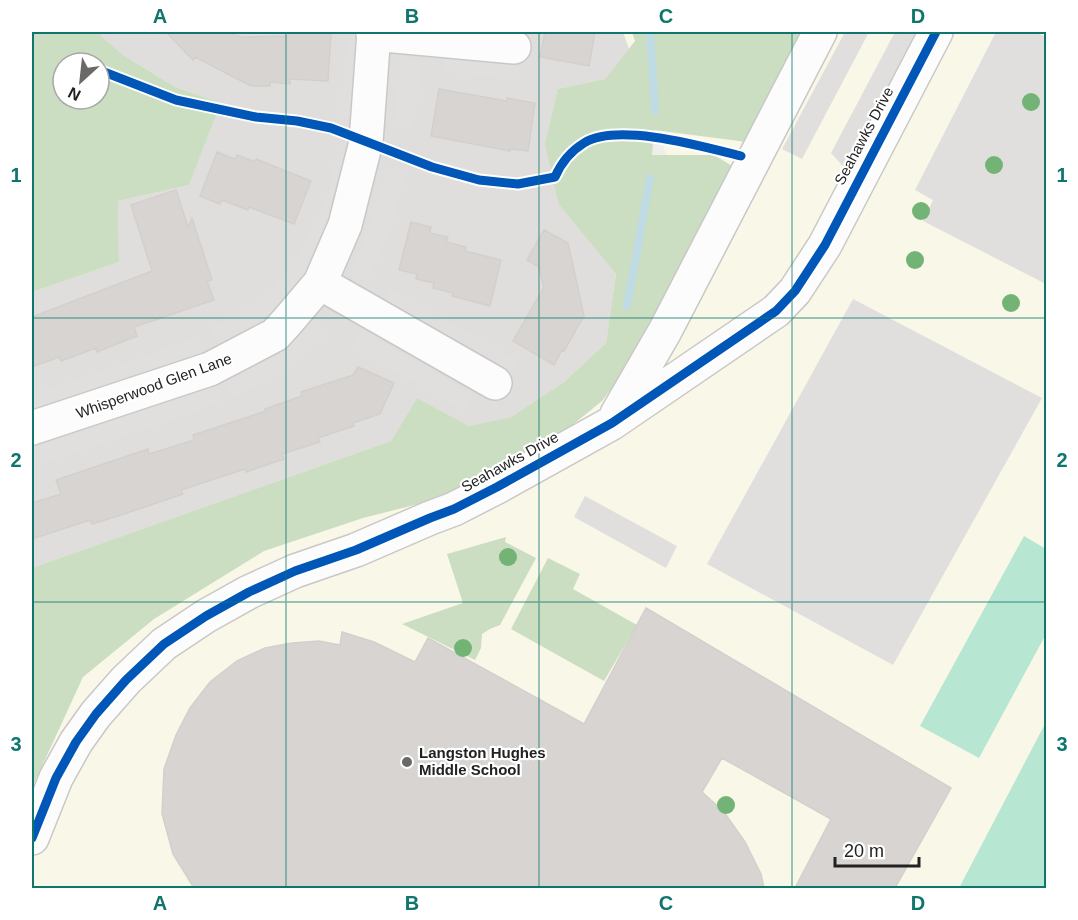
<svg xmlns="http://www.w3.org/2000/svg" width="1078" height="920" font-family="Arial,sans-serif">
	<rect width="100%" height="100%" fill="#f0eeeb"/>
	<!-- residential -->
	<path fill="#dfdedc" d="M97,32H632L635,41L605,79L558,89L559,205L616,274L606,343L564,382L511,417L469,426L417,398L391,441L32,568V292L119,262L118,201L189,185L221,103L175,87L123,55Z"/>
	<!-- education -->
	<path fill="#f8f7e8" d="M623,32H1046V888H32V587L577,402L681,196Z"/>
	<!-- forest -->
	<path fill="#cbdec1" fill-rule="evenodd" d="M32,32H97L123,55L175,87L221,103L189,185L118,201L119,262L32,292ZM63,63H99V99H63Z
		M632,32H805L747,142L654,130L652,155H714L734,167L637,354L602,401L539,452L462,493L363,518L264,551L154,619L83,677L32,788V568L391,441L417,398L469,426L511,417L564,382L606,343L616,274L559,205L545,144L558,89L605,79L635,41Z
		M506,537L505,542L536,558L500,625L490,629L482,634L481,648L475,660L402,624L463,603L447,554Z
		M548,558L580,574L573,589L637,625L604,681L511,629Z"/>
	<!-- pitch -->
	<path fill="#b7e6d2" d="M1024,536L1046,549V634L979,758L920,726Z
		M1046,722V888H959Z"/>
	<!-- parking -->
	<path fill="#e0dfde" d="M347,32H367L362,118L342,116Z
		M845,32H869L802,159L782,149Z
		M895,32H924L849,173L831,153Z
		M996,32H1035L1046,37V284L923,221L933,200L915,190Z
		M446,53L521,63L519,81L443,71Z
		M402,59L422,62L413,128L393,125Z
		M337,149L359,154L307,277L280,306L251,331L220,348L211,327L240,313L269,292L291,267L307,240L320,216L329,191Z
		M387,166L404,171L396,212L384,244L367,280L351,272L378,204Z
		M390,289L518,361L508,378L380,306Z
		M853,299L1042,398L893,665L707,564Z
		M310,322L326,336L282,370L233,398L226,380L272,353Z
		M363,331L473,395L464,411L353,347Z
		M199,337L205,354L32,412V394Z
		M216,384L222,402L32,467V448Z
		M585,496L677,546L666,568L574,517Z"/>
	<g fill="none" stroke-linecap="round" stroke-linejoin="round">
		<!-- stream -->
		<path stroke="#bfdbe3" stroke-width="8" d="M650,32L655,111
			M627,306L650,178"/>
	</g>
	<!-- building -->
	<path fill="#d7d4d2" stroke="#d3d0cc" stroke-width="1.5" d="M166,32H228L240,37L289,36L290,32L331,33L328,81L290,79V84L270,82V86H251L195,57L193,60Z
		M545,32H595L589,66L540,57Z
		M439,89L507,101V98L535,103L528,151L510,149V151L431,136Z
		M217,152L235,159L237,155L255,162L256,159L311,181L294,224L249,207L248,210L222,200L220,204L200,196Z
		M176,190L188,227L192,218L212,280L207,281L214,300L134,327L137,336L97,352L96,348L61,361L59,357L32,367V317L152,271L131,205Z
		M411,222L431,227L430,233L448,237L446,242L466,247L465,251L501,260L490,306L452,296L453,293L433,288L434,283L416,279L417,274L399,270Z
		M544,230L568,243L584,316L564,351L562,350L554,365L513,341L544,287L539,267L527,260Z
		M358,367L394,383L380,414L353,423L354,426L318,438L320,442L282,454L284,459L246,472L245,469L181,490L183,494L127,513L92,524L90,520L32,539V503L61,494L56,480L148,449L149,454L194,440L193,435L266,411L265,409L302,396L301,392L353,375Z
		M646,608L951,788L895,888H795L831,819L722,758L702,792L724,812L745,842L761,874L764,888H194L173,854L162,814L164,769L176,735L190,708L210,682L237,661L265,648L292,643L319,641L340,645L342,632L374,642L415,662L428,638L584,724Z"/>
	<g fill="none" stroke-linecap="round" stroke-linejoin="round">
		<defs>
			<path id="minor" d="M373,34L514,47
				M320,283L495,383
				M617,414L665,331L820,32
				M32,428L210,369L275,335L286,323L320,283L345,225L366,142L374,32
				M32,838L56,778L76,742L96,714L126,680L164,644L206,616L249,592L295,571L356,550L430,518L454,509L497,487L612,423L776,311L795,291L825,245L936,32"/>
		</defs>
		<!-- minor casing -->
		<use href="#minor" stroke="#c9c8c7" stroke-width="36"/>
		<!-- minor -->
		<use href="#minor" stroke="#fdfcfc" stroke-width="33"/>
		<defs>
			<path id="cycleway" d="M99,70L176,100L256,117L297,121L331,128L432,167L479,180L518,184L555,177C561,163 571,151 584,143C617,122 705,147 741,156
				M32,838L56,778L76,742L96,714L126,680L164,644L206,616L249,592L295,571L356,550L430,518L454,509L497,487L612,423L776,311L795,291L825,245L936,32"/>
		</defs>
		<!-- cycleway casing -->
		<use href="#cycleway" stroke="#fff" stroke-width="13"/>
		<!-- cycleway -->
		<use href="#cycleway" stroke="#0057b8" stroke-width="9"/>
	</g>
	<!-- trees -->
	<g fill="#73b476">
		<circle cx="1031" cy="102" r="9"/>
		<circle cx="994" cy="165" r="9"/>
		<circle cx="921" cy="211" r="9"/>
		<circle cx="915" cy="260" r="9"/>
		<circle cx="1011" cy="303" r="9"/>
		<circle cx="508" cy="557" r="9"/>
		<circle cx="463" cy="648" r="9"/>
		<circle cx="726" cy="805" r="9"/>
	</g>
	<!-- grid -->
	<path fill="none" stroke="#0f766e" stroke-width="1.5" stroke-opacity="0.55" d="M286,32V888M539,32V888M792,32V888M32,318H1046M32,602H1046"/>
	<!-- markers -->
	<circle fill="#6a6968" stroke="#fff" stroke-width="2" cx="407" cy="762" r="6"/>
	<g text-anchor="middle" stroke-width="4.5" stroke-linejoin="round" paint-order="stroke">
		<!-- street labels -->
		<g font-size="15" fill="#222" stroke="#fff">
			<text transform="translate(864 136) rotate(-62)" y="5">Seahawks Drive</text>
			<text transform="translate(154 386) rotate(-20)" y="5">Whisperwood Glen Lane</text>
			<text transform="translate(510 462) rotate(-29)" y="5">Seahawks Drive</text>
		</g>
		<!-- poi labels -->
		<g font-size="15" font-weight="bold" fill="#222" stroke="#fff" text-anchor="start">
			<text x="419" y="758">Langston Hughes<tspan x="419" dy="17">Middle School</tspan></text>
		</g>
	</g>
	<!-- border -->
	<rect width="1078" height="920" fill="none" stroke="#ffffff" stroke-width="66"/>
	<!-- north arrow -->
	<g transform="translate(81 81) rotate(207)"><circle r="28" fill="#ffffff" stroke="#a7a7a7" stroke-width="1.5"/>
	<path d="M0-4.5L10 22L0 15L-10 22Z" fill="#6a6968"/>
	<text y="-9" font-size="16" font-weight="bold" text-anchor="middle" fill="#222222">N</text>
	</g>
	<!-- scale -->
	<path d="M835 857v9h84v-9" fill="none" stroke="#222222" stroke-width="3"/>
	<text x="844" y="857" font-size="18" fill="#222222" stroke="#ffffff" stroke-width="4.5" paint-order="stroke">20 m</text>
	<rect x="33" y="33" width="1012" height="854" fill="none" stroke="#0f766e" stroke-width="2"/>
	<g font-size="20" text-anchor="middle" font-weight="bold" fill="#0f766e">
		<text x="160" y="23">A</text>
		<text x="412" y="23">B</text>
		<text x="666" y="23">C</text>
		<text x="918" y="23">D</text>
		<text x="16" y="182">1</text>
		<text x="1062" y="182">1</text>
		<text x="16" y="467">2</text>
		<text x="1062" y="467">2</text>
		<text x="16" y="751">3</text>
		<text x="1062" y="751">3</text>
		<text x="160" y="910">A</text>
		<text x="412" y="910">B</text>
		<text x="666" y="910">C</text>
		<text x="918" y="910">D</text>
	</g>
</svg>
